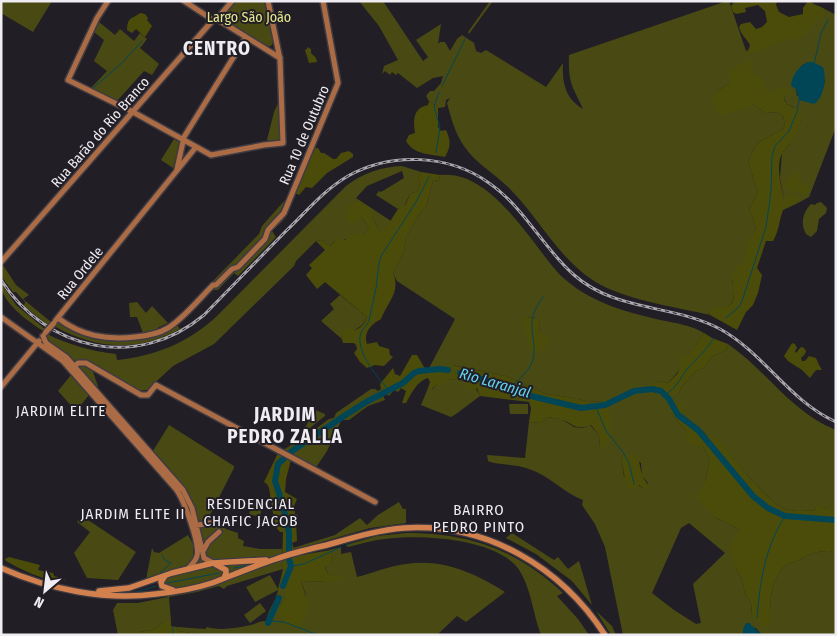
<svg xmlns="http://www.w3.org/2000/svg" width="837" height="636" font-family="'Fira Sans Condensed',sans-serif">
	<rect width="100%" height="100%" fill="#221e26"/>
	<!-- green -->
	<path fill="#494a13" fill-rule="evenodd" d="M1,1H52L33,32L1,13Z
		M237,1H264L274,41L271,46H266L223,18L224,15Z
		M359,1H383L423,61L428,57L416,40L441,24L438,44L440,42H445L450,51L457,39L462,35L474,43L476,51L481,53L486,50L546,87L563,63C562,82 565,99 583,109C572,85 568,83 569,55L727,1H729L746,51L807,30L819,6L836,15V127L809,197L796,204L798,198L784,200L780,178L782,153L789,145L801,121L794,107L787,104L784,99L785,95L729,83L719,90L752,104L766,113L777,112L783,116L785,124L783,129L757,143L748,161L758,193L749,209L756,228L747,244L745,260L732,281C737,306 731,307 708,312L710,315C676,307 632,301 601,285C560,263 540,218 508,187C493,172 475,163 464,146C455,133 451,118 447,103L450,98L446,100L445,107L438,108L429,101L426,96L430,91H434L441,83L443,76L433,78L417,88L398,73L396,75L392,72L390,75L385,71L382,74L384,66L398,60L379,26ZM808,62C819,62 821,72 825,81L820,97L797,96L796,89L801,66Z
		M490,1H493L469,34L468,32Z
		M99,22L115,35L120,29L134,41L140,33L147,39L140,48L159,64L152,75L144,71L117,101L91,88L107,71L94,61L104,40L94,32Z
		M278,103H279L281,139L279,141L269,142L267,140L274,112Z
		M174,139L181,143L173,168L161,160Z
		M402,166L421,172L418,176L420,182L418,191L410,194L403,208L398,209L376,195L379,191L381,192L404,178L402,171L367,186L356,198L391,221L384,232L379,230L372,217H361L369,227L364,235L334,242L330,246L322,240L316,241L296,261L294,266L214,344L173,366L147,390L137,391L89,362L81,361L73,363L47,341V334C69,345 91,351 116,354L117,360C156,356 190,342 218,315L346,186C363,173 381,167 402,166Z
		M440,175C491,169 530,242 560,275C589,302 622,311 660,320C675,323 691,325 704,333C693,349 682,369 668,383L656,381L660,393L678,394L683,385L696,371L705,367L711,357L726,350L728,344C767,371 791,412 836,430V509H826L815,504L816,510C806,511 795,512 785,509C769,504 731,455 718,440L706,434L683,415L671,413L686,431L703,447L710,460L705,482L714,517L739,529L735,567L742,579L745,594L751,603L752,615L770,625C770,605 769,581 785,566C790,562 798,562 803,558C812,553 826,548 836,553V635H762L756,628L743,629V635H623L605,547L595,524L582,505L583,500C564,493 550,476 529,469C517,464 496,465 488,461L487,455L525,458L529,422L541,423L548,417L561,419L574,427L582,428L590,425L599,435V448L604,402L586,401L568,397L546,394L506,376L452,365L468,375L427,372L455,319L397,281L393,273L404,252L406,237L420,213L426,207L433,181L439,180ZM528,317L535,318L540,322L539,333L523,319ZM623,455L641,463L642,476L648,483L644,489L624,476L621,459ZM689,523L725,553L693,584L701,623L696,624L674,610L652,593L681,528Z
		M285,200L282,208L288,211C287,219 278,225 272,231L276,237L238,276L234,273L218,290H213L209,285L259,234L262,226Z
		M821,202L827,208L826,213L819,219L817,231L811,237L806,234C800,224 803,212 811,204L815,205L817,203Z
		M3,265L16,285L29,295L23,299L51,322L48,325L24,306L25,302L16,292H13L1,276V267Z
		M1,283L16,305L45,329L43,331C28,321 1,303 1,283Z
		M340,295L367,317C362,330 352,330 341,335L342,339L321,321L334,309L330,304Z
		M137,302L146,313L152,306L168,323L159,327L157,329L143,333L137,317H130L129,303Z
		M58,321C107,350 127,342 176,324L180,329C138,352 96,350 54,326Z
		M78,365H84L92,369L98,386L96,388L78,367Z
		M71,375L89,395L76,411L58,391Z
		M448,379C463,380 474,381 480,396L456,414L451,417L421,405L428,388L433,389L436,385Z
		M371,389H375L378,391L381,389L385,393L383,395L385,400L368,406L349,420H344L341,421L327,451L317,466H313L283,450L303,438L329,419L334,418L336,413Z
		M509,404H528V414H510Z
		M315,410L325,414V416L301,435Z
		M169,425L234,466V468L210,515L226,529L238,533V538L244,541L243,546L260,549H282L283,569L227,586L224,589L219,586L197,592L169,597L171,621H165L153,630L139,632L138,635H118L113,610L117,603H138L168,597L161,574L146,580L152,548L154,552L159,553L188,535L193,544V557L195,558L187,565L191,566L200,548L202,559L207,563L194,505C185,484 168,468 153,451Z
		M255,500L263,504L260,517L249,514Z
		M399,502L403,509H406V523L370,528L294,550L293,548L335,535L360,518L367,525L378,515Z
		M82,516L136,552L118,580L87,578L74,553L90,532L77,522Z
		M406,533C469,533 516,549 563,593L557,596L578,619L589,635H541C533,614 532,593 521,573C502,538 420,534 385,539C373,540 360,544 348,547L346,545L377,536Z
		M512,533L554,560L558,557L568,569L579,561L592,605L572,581L536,554L506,538Z
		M341,547V554L351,552L357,577C373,573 389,566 406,564C441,558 476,573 505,592L466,622L457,616L437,635H203L178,631L177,627L205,629L207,627C221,631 236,628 251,625C257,623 260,621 266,621C269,607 276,602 278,590L255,602L246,587L270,575L278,589L281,577L288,580L284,600L280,605L283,626L306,595L301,581L328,582L338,576L328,574L325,566L333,561L331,551L329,550Z
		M260,603L266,611L250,623L244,615Z
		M596,611L612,626L616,635H611Z"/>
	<!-- forest -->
	<path fill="#4c4c0a" d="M735,1H777L776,5L779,12L789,17L803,14V8L808,1L824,9V16L816,20L804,36L794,40L786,39L751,54L748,51L750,45C746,38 741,35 739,27L741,24L750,22L756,29L762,27L767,22L765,11L758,5L745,8L746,12L736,14L733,12L731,6Z
		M140,13L145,14L148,18L147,20L152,26L145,37L136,29L132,33L127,30C128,16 131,20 140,13Z
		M307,47L311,49V53L316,58L317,62L309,63L305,50L307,49Z
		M750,60L755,76L761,77L765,84L766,90L775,92L778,86L789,90V94L785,95L784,100L787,104L803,112L800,117L801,121C798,129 794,139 788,146C787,148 784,150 783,152C775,164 781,186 784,199L792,195L799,198L796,204L783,210C779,221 779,231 773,241H766L757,268L762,275L758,293L753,305L746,312L737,330L710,315L708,312L714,307C748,310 725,284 735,269C737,265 742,264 744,261C746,257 745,250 746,245C748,239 753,234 756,228L749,209L758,193L748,161L757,143L783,129L785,124L783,116L777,112L766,113L752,104L747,108L720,116L712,99L719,90L729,83L730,72L743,62Z
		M429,101L438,108V127L441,131L446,130C451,141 451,146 445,157C430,154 414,155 406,141L409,135L415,133C413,120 413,108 428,105Z
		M315,148H318L321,153H324L333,159H336L341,153L349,151L353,154V157L327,173L312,188L306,187L299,195L295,193Z
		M421,172L440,175L439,180L433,181L426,207L420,213L406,237L404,252L393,273C401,292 388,301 381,319C371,324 363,333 367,344L377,342L379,346L389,349L390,355L393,357L384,366L375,365L367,368L360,362L354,353L357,349L356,345L354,343H343L341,335L343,330L347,328C357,333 364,326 367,317L325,282L317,289L306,275L312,268L309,265L325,250L316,241L322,240L330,246L339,238L345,240L353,234L364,235L369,227L361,217L354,224L347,221L346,209L353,203L359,201L371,209L372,217L379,230L384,231L398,209C406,207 407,201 410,194L418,191L420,182L418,176Z
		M792,173H797L799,177V182L810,188L809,192L805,194L787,190L785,186V182Z
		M527,317L535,318L540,322L539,333L545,334L550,339C545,348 543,354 532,353L526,336L523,319Z
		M704,333L712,338L728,344L726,350L711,357L705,367L696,371L683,385L678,394L665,397L660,393H649L648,386L656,381L668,383L677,374L683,361L680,360L682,356L689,355Z
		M792,343L795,344L797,348L795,351L796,353L801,347L804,348L806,351L805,354L801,358L802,361H805L809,356L816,358L819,365L822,370H816L810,378L802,370L788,361L784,356Z
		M412,355H417L427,372H450L465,374L450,368L451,365L506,376L546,394L568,397L586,401L604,402C614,416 614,441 600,452L599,435L591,425C574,431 575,424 560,419C557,418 552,418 548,417L541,423L529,422L531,408L529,402L480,396L477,388L473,391L467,390L466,387V381L448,379L445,383L436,385L431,390L428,388L430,382L428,378C417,381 411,394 406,403H402L406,391L401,388L398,392L394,390L389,396L381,389L380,384L393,368L395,374L400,376Z
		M681,402L685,406L683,415L706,434L718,439C731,455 768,503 785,509C795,512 806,511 816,510L814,503L826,509H836V553C826,548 812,553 803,558C798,562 790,562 785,566C769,581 770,605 770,625L764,628L752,615L751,603L745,594L742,579L735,567L730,547L739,529L714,517L695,497L705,482L710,460L703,447L687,443L686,431L671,413L676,403Z
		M278,453L291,460L286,479L285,492L297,499L294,506L295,514L298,515L296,521L297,541L292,543L296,556L331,550L333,561L325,567L328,574L339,576L343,579L328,582L301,581L309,606L301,625L293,627L283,626L281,616L278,612L280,605L284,600L287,581L281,577L283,569L282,560L283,532H280L275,526L269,488L267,484L264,482Z
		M623,455H634C641,462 639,465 642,474C643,480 648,482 649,489H644L639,485L633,489L627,488L621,459Z
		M9,557L40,565L38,570L53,573L54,576L66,579C51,585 20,569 6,561L5,559Z
		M165,621H171V626L177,627L178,631L203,635H138L139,632L153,630Z"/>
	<!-- water -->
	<path fill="#004656" d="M808,62H812L823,67C827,78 824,98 814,104L799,100L796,89L791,86C792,75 798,67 808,62Z
		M746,623H749L762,635H743V629Z"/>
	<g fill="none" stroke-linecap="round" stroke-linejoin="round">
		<!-- stream -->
		<path stroke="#004656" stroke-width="1" d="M814,64L821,33L828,20
			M442,86L465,39
			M93,88L122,63L142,41
			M1,103L3,105
			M436,153L440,127L434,107L439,92
			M243,254L244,255
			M726,318L739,307L742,301L766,227L771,191L772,156L775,146L789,131L797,112L799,100
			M510,388C517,381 526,374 531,365C538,351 531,336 532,322C533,312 538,304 543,297
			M389,390C377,377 358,355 360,336C361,329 368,326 369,320C371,311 373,302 375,293C378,281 377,267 381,256L416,202L429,177
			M666,394C675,390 681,377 687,369C696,359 707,350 714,338
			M596,407L606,431L623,452L629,463L634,484
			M346,545L350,544
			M291,566L304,564L341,547
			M234,568L250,565
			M159,574L171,563L165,560L162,555
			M167,583L219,573
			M121,593L136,592L156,586
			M757,618C760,581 765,548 785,516
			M271,621L284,622L318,635
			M173,627V635"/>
		<!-- river -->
		<path stroke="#004656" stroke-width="6" d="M460,373L489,381L531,396L581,408L605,405L634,391L652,389L661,391L669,399L678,415L698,430L753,496L768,508L785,516L836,520
			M283,586L291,566L289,559V532L282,502L275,481L278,464L292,451L344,416L366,402L403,383L414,373L419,371L440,369L448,370
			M268,623L279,598"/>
		<defs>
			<path id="secondary" d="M108,1L97,18L68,80L133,112L211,155L264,145L283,143L280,59L268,1
				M184,1L213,20
				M217,19L280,58
				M217,19L232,1
				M177,169L184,137L246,37
				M1,262L213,20L217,19
				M1,317L63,361L176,489C184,500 200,543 197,556C196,561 191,565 188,569
				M58,318C81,336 106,340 135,337C146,336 158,334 168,328C183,319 201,297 213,285H216L232,269L238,267L265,239L268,230L284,213L338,83L323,1
				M56,320L196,147
				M43,336L46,343L66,357L183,490L192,508L204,558L213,563
				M71,370L78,363H86L141,395H148L156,385L375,502
				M1,387L39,341
				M193,526L210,523
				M203,551L208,542L219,532"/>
			<path id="primary" d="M215,564L226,570V573L224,578
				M1,568C48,589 105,601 156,594C175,592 194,589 212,583C233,575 254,566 276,559C292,553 310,549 327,545C352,538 378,530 404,528C487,523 561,567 605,635
				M165,576L161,582L162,586L173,590
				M99,591L129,588L172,573L213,563L266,560"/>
		</defs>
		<!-- secondary casing -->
		<use href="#secondary" stroke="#3f3b43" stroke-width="8"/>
		<!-- primary casing -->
		<use href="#primary" stroke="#3f3b43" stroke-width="8"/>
		<!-- secondary -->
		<use href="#secondary" stroke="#ab6c45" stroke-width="5"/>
		<!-- primary -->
		<use href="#primary" stroke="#d2804d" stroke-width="5.5"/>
		<defs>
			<path id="rail" d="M1,280C47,351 137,371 204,315C231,287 259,259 286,231C306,212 324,190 348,176C391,152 449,154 489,183C524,207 543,248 574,275C616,312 673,304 720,329C764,353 789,401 836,422"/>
		</defs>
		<!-- rail casing -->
		<use href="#rail" stroke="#a9a6ad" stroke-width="3"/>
		<!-- rail -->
		<use href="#rail" stroke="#221e26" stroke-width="1" stroke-dasharray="4" stroke-linecap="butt"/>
		<defs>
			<path id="secondary-bridge" d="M45,333L54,323"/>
		</defs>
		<!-- secondary-bridge casing -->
		<use href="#secondary-bridge" stroke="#3f3b43" stroke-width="8" stroke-linecap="butt"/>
		<!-- secondary-bridge -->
		<use href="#secondary-bridge" stroke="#ab6c45" stroke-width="5"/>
	</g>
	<g text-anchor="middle" stroke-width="4" stroke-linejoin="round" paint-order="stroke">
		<!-- park labels -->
		<g font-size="14" fill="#e4e78d" stroke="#221e26">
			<text x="249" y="22">Largo São João</text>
		</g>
		<!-- street labels -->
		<g font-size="14" fill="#efecf2" stroke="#221e26">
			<text transform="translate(100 132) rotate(-49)" y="5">Rua Barão do Rio Branco</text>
			<text transform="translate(304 135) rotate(-67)" y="5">Rua 10 de Outubro</text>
			<text transform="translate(80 273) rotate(-51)" y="5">Rua Ordele</text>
		</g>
		<!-- water labels -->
		<g font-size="15" font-style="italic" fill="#62d6f5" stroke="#221e26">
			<text transform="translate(495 383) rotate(16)" y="5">Rio Laranjal</text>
		</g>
		<!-- neighbourhood labels -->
		<g font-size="15" letter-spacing="1" fill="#efecf2" stroke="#221e26">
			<text x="61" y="416">JARDIM ELITE</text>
			<text x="251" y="509">RESIDENCIAL<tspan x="251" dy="17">CHAFIC JACOB</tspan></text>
			<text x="479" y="515">BAIRRO<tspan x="479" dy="17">PEDRO PINTO</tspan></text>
			<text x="133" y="519">JARDIM ELITE II</text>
		</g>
		<!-- district labels -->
		<g font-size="19" font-weight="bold" letter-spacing="1" fill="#efecf2" stroke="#221e26">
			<text x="217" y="55">CENTRO</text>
			<text x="285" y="421">JARDIM<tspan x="285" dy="22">PEDRO ZALLA</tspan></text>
		</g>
	</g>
	<!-- border -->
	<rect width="837" height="636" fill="none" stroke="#efecf2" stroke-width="5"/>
	<!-- north arrow -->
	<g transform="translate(45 591) rotate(208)" stroke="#221e26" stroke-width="4" paint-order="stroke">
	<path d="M0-4L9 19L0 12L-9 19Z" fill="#efecf2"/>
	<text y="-8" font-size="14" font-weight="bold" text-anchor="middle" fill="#efecf2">N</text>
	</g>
</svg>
